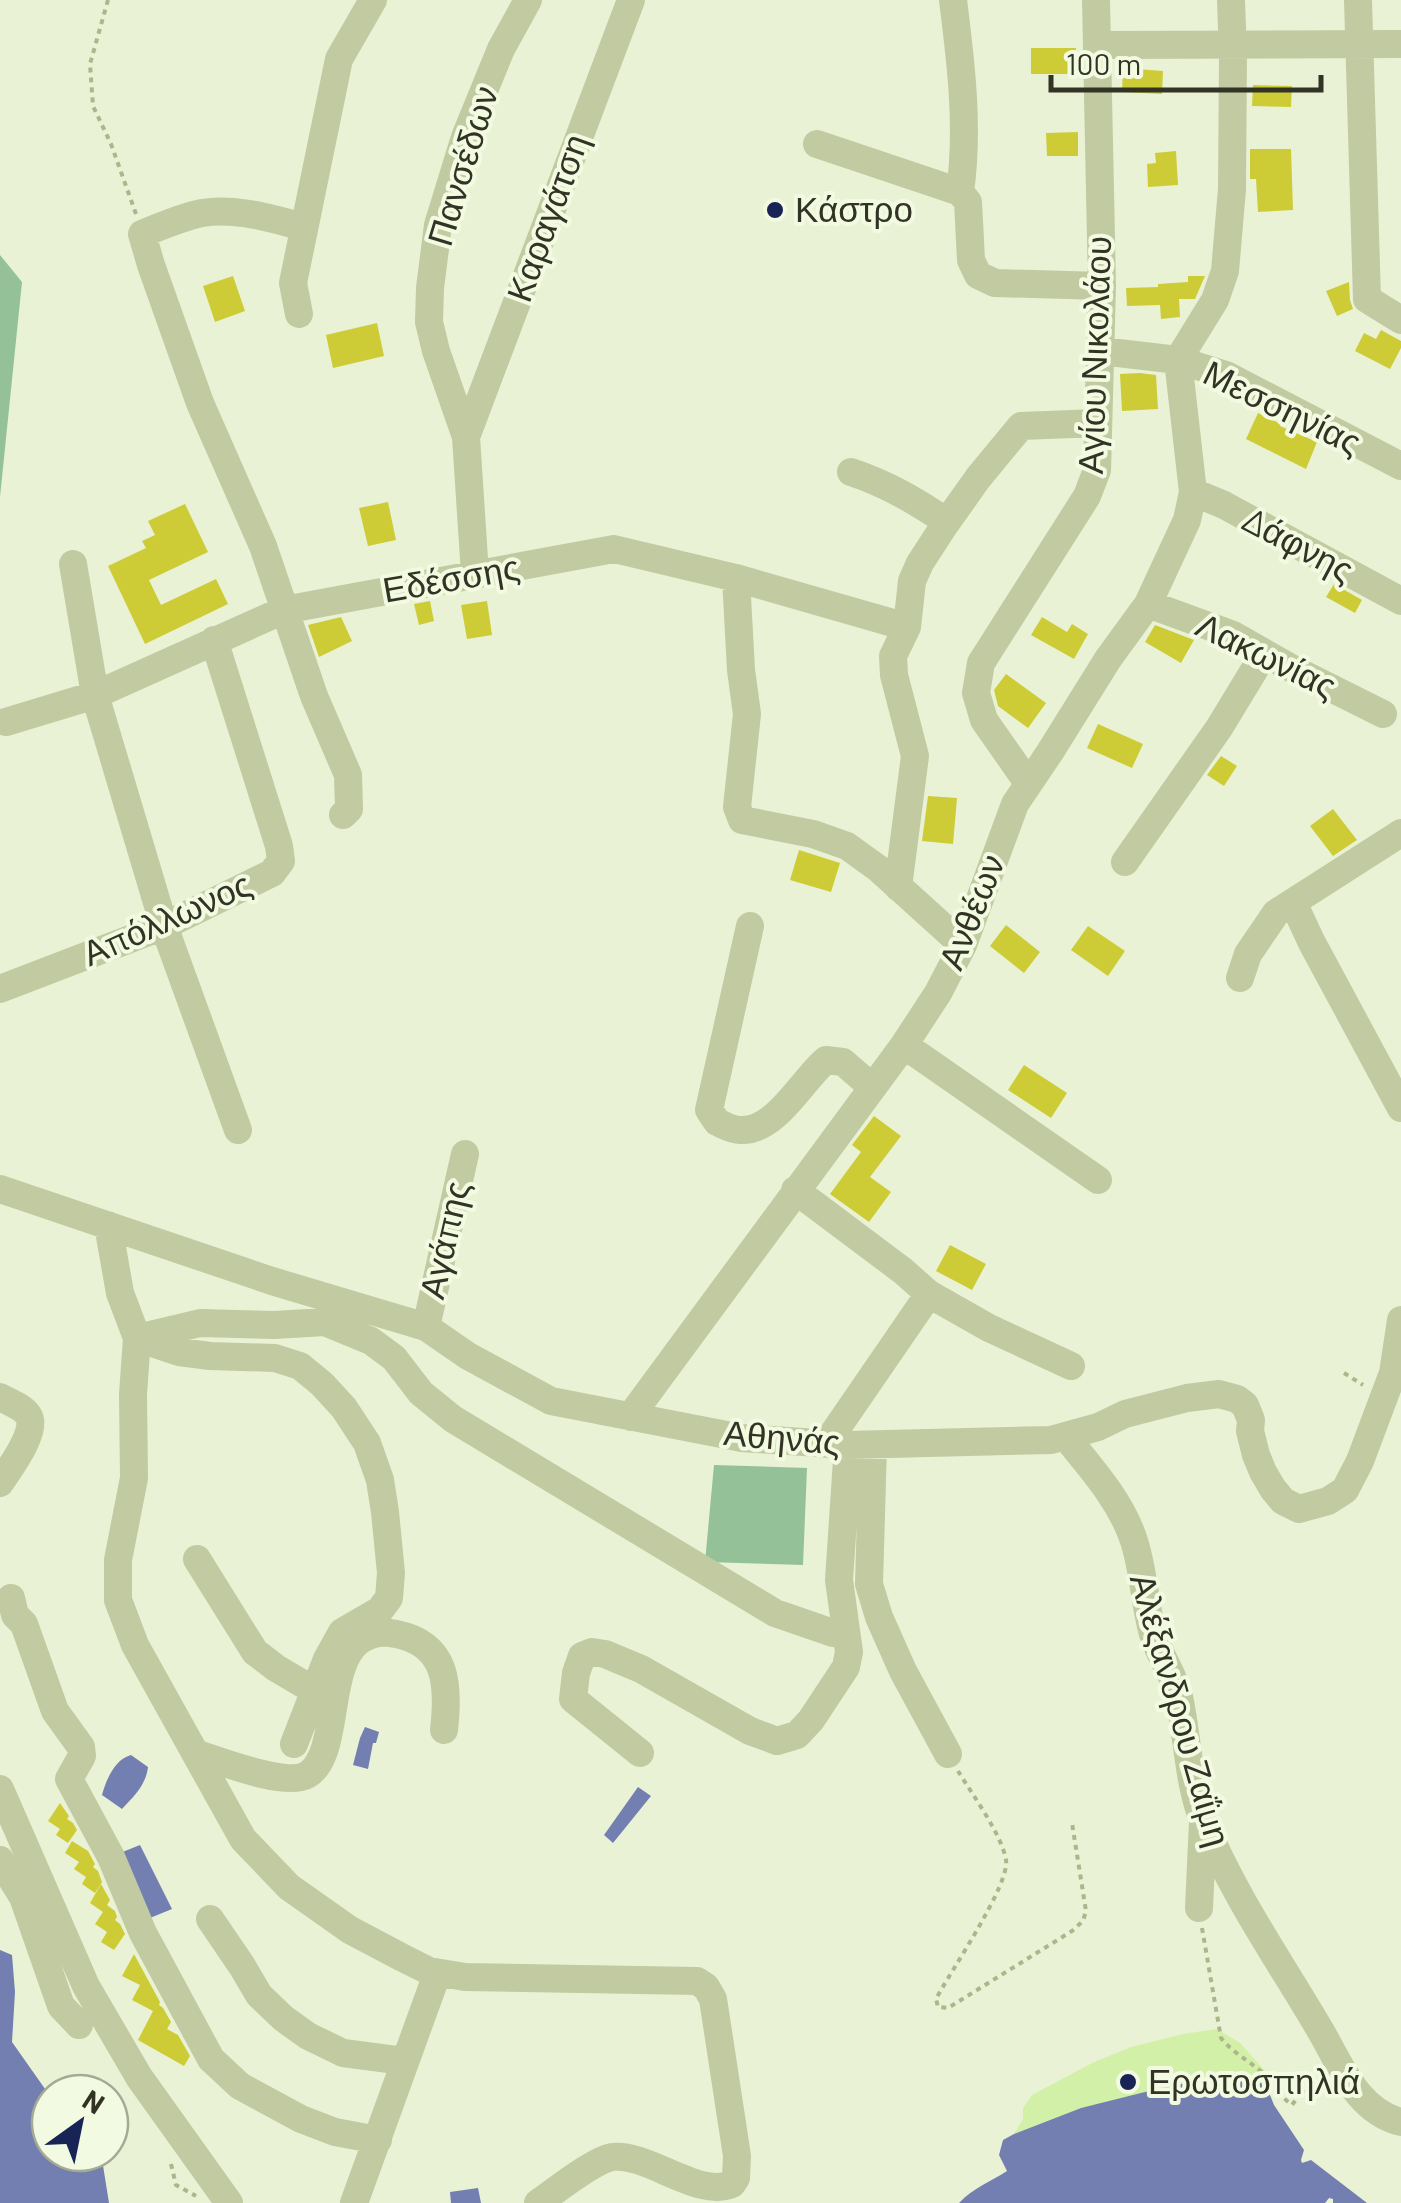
<svg xmlns="http://www.w3.org/2000/svg" width="1401" height="2203" font-family="Barlow,sans-serif">
	<rect width="100%" height="100%" fill="#e9f2d5"/>
	<!-- green -->
	<path fill="#94c198" d="M0,255L22,282L0,497Z
		M714,1465L807,1468L803,1565L705,1562Z"/>
	<!-- sand -->
	<path fill="#d3f0a8" d="M1217,2029L1240,2043L1268,2074L1266,2085L1243,2076L1081,2108L1014,2134L1023,2119V2108L1032,2095L1092,2063L1131,2047L1183,2034Z"/>
	<!-- water -->
	<path fill="#727fb0" d="M365,1727L379,1732L376,1743H373L368,1769L353,1765L360,1738Z
		M131,1755L148,1767C146,1785 134,1796 122,1809L102,1795C106,1780 115,1759 131,1755Z
		M638,1787L651,1796L613,1843L604,1835Z
		M140,1845L172,1909L150,1918L120,1853Z
		M0,1950L12,1955L15,1992L12,2042L50,2096V2153H101L109,2203H0Z
		M1243,2076L1266,2085L1274,2105L1304,2150L1301,2160L1302,2163L1311,2160L1367,2203H1333V2199L1329,2198L1325,2203H959C973,2188 990,2182 1007,2171L999,2155L1003,2140L1014,2134L1081,2108L1173,2085Z
		M478,2188L481,2203H451L450,2192Z"/>
	<!-- building -->
	<path fill="#cdcc37" d="M1031,48H1076V74H1031Z
		M1123,68L1163,71L1162,94L1122,92Z
		M1253,85L1292,86L1291,107L1252,106Z
		M1078,132V156H1047L1046,133Z
		M1250,149H1291L1293,210L1258,212L1256,179H1250Z
		M1176,151L1178,185L1148,187L1147,164L1156,163L1155,153Z
		M233,276L245,311L215,322L203,286Z
		M1188,276H1205L1195,299H1179L1180,317L1161,319L1160,305L1127,306L1126,288L1158,287V284L1188,282Z
		M1349,282L1350,300L1353,309L1337,316L1326,291Z
		M377,323L384,356L333,368L326,335Z
		M1381,330L1401,341V348L1390,369L1355,351L1364,333L1376,339Z
		M1140,373L1156,375L1158,409L1122,411L1120,374Z
		M1258,413L1281,424L1280,426L1317,442L1306,469L1246,439Z
		M388,502L396,540L368,546L359,508Z
		M185,504L208,552L149,580L161,605L216,579L228,604L145,644L108,566L146,548L142,541L155,535L148,521Z
		M1334,584L1362,600L1355,613L1326,597Z
		M430,601L434,621L419,625L414,604Z
		M487,601L492,635L467,639L461,605Z
		M341,617L352,641L319,657L308,625Z
		M1042,617L1067,632L1072,624L1088,634L1074,659L1031,635Z
		M1155,625L1194,640L1181,663L1145,642Z
		M1006,674L1046,703L1028,728L998,706L994,690Z
		M1098,724L1143,744L1132,768L1087,748Z
		M1221,756L1237,766L1224,786L1207,775Z
		M928,796L957,798L953,844L922,841Z
		M1333,809L1357,840L1333,856L1310,826Z
		M799,850L840,863L831,892L790,880Z
		M1006,925L1040,952L1024,973L990,946Z
		M1088,926L1125,951L1108,976L1071,950Z
		M1024,1065L1067,1093L1051,1118L1008,1090Z
		M874,1116L901,1136L870,1177L891,1192L869,1222L830,1194L861,1152L852,1145Z
		M950,1245L986,1264L972,1290L936,1271Z
		M60,1803L69,1816L67,1819L73,1823L77,1830L68,1843L56,1835L60,1829L48,1821Z
		M72,1841L88,1851L95,1864L93,1867L98,1871L102,1882L95,1893L82,1884L86,1877L74,1869L79,1862L65,1853Z
		M101,1884L110,1900L107,1905L115,1911L117,1917L115,1920L120,1924L125,1934L114,1950L101,1942L107,1932L95,1924L103,1912L90,1903Z
		M134,1954L160,2002L159,2005L163,2008L171,2022L167,2029L178,2035L190,2056L184,2066L138,2040L153,2011L132,2000L140,1985L122,1976Z"/>
	<g fill="none" stroke-linecap="round" stroke-linejoin="round">
		<!-- path -->
		<path stroke="#aeb58b" stroke-width="4" stroke-dasharray="5 5" stroke-linecap="butt" d="M108,0L90,64L93,106L111,144L136,214
			M1344,1373L1363,1385
			M958,1771C972,1794 1002,1835 1006,1860C1010,1885 950,1972 936,1999L938,2007L948,2008L1072,1931L1083,1921L1086,1911L1072,1823
			M1202,1928L1221,2038C1234,2054 1250,2061 1265,2075C1275,2084 1280,2097 1292,2105L1303,2090L1315,2094L1325,2087
			M171,2164L176,2185L196,2196"/>
		<!-- minor -->
		<path stroke="#c1caa0" stroke-width="28" d="M953,0C961,63 969,129 960,192
			M1358,0L1367,299L1401,320
			M1097,45L1401,44
			M817,144L960,192L968,202L971,260L978,275L995,283L1102,286
			M304,227C272,219 236,207 202,213C182,217 161,226 142,234L151,265L200,403L263,546L314,696L348,775L349,809L343,815
			M299,314L293,283L339,59L373,0
			M1101,351L1178,360L1226,375L1401,466
			M466,437L631,0
			M851,472C887,484 916,501 947,522
			M1193,492L1224,505L1401,601
			M73,564L95,695L164,926L238,1130
			M475,574L466,437L436,351L429,322L430,288L438,225L465,137L501,49L528,0
			M736,578L741,670L747,714L737,807L742,820L813,834L847,846L879,869L963,945
			M1148,604L1233,635L1291,668L1383,714
			M6,722L95,695L284,610L614,549L736,578L907,627
			M1028,783L984,720L976,693L981,663L1087,496L1097,470L1102,286L1096,0
			M1125,862L1219,728L1264,654
			M898,887L915,756L894,675L893,656L907,627L912,581L920,563L944,526L978,478L1021,426L1098,423
			M1293,902L1311,941L1401,1108
			M750,926L709,1110L717,1122C724,1125 732,1130 740,1130C776,1132 802,1080 826,1060L843,1062L872,1087
			M1240,978L1248,954L1276,913L1401,833
			M0,989L164,926L272,873L281,861L279,846L214,640
			M904,1045L1098,1180
			M0,1189L272,1281L426,1327L468,1356L551,1401L742,1438L848,1445L1051,1440L1098,1427L1125,1414L1187,1398L1219,1394L1237,1399L1245,1405L1251,1420L1250,1431L1256,1455L1263,1472L1273,1489L1283,1501L1299,1509L1328,1501L1345,1490L1360,1461L1393,1373L1401,1320
			M795,1190L903,1271L929,1294L989,1328L1071,1366
			M108,1225L120,1293L137,1338L179,1352L210,1356L275,1358L300,1366L322,1384L344,1408L367,1443L380,1480L385,1512L391,1573L389,1598L380,1610L342,1632L327,1659L294,1744
			M426,1327L465,1154
			M0,1397C9,1402 23,1407 28,1415C39,1430 9,1469 0,1483
			M630,1417L904,1045L938,993L963,945L1015,804L1050,752L1108,659L1148,604L1187,520L1193,492L1178,360L1215,300L1225,271L1232,189L1233,56L1231,0
			M1066,1437C1091,1468 1120,1500 1133,1538C1144,1569 1144,1603 1153,1634C1159,1656 1175,1675 1179,1697C1188,1739 1188,1783 1204,1823C1234,1896 1279,1960 1319,2028C1340,2063 1356,2111 1401,2122
			M826,1444L929,1294
			M873,1445L869,1584L879,1617L903,1671L948,1754
			M197,1559L255,1652L276,1668L315,1691
			M11,1598L15,1615L24,1624L55,1711L81,1747L82,1756L69,1779L111,1857L143,1933L211,2059L240,2086L301,2119L335,2132L378,2140
			M195,1753C220,1761 285,1787 307,1775C341,1755 324,1668 359,1641C370,1633 383,1631 396,1634C448,1644 449,1686 444,1730
			M640,1753L573,1699L576,1673L582,1656L592,1652L605,1654L641,1669L750,1731L777,1741L797,1735L811,1720L846,1667L849,1652L839,1580L848,1445
			M0,1789L86,1986L139,2077L229,2203
			M0,1860L23,1897L61,2006L79,2025
			M1199,1908L1203,1822
			M210,1919L242,1966L259,1995L283,2018L308,2036L343,2053L404,2061
			M354,2203L437,1974
			M538,2203C554,2192 594,2160 612,2157C647,2152 698,2199 732,2184L736,2178L737,2156L713,1999L706,1987L697,1981L465,1977L429,1971L403,1958L350,1930L289,1887L243,1839L135,1645L118,1600V1560L134,1478L133,1394L137,1338L200,1323L274,1325L325,1322L371,1341L394,1358L421,1393L453,1419L775,1613L833,1633H846"/>
	</g>
	<!-- markers -->
	<g fill="#182356" stroke="#f2fae1" stroke-width="4">
		<circle cx="775" cy="210" r="10"/>
		<circle cx="1128" cy="2082" r="10"/>
	</g>
	<g text-anchor="middle" stroke-width="8" stroke-linejoin="round" paint-order="stroke">
		<!-- street labels -->
		<g font-size="35" fill="#323324" stroke="#f2fae1">
			<text transform="translate(463 166) rotate(-73)" y="12">Πανσέδων</text>
			<text transform="translate(548 218) rotate(-70)" y="12">Καραγάτση</text>
			<text transform="translate(1095 355) rotate(-88)" y="12">Αγίου Νικολάου</text>
			<text transform="translate(1282 408) rotate(26)" y="12">Μεσσηνίας</text>
			<text transform="translate(1298 545) rotate(28)" y="12">Δάφνης</text>
			<text transform="translate(451 579) rotate(-10)" y="12">Εδέσσης</text>
			<text transform="translate(1266 656) rotate(26)" y="12">Λακωνίας</text>
			<text transform="translate(972 912) rotate(-68)" y="12">Ανθέων</text>
			<text transform="translate(167 919) rotate(-24)" y="12">Απόλλωνος</text>
			<text transform="translate(445 1240) rotate(-77)" y="12">Αγάπης</text>
			<text transform="translate(782 1438) rotate(5)" y="12">Αθηνάς</text>
			<text transform="translate(1180 1710) rotate(74)" y="12">Αλέξανδρου Ζαΐμη</text>
		</g>
		<!-- poi labels -->
		<g font-size="35" fill="#323324" stroke="#f2fae1" text-anchor="start">
			<text x="795" y="222">Κάστρο</text>
			<text x="1148" y="2094">Ερωτοσπηλιά</text>
		</g>
	</g>
	<!-- north arrow -->
	<g transform="translate(80 2123) rotate(33)"><circle r="48" fill="#f2fae1" stroke="#a5aa95" stroke-width="2.5"/>
	<path d="M0-8L18 38L0 25L-18 38Z" fill="#182356"/>
	<text y="-15" font-size="28" font-weight="bold" text-anchor="middle" fill="#323324">N</text>
	</g>
	<!-- scale -->
	<path d="M1051 75v15h270v-15" fill="none" stroke="#323324" stroke-width="5"/>
	<text x="1066" y="75" font-size="30" fill="#323324" stroke="#f2fae1" stroke-width="8" paint-order="stroke">100 m</text>
</svg>
